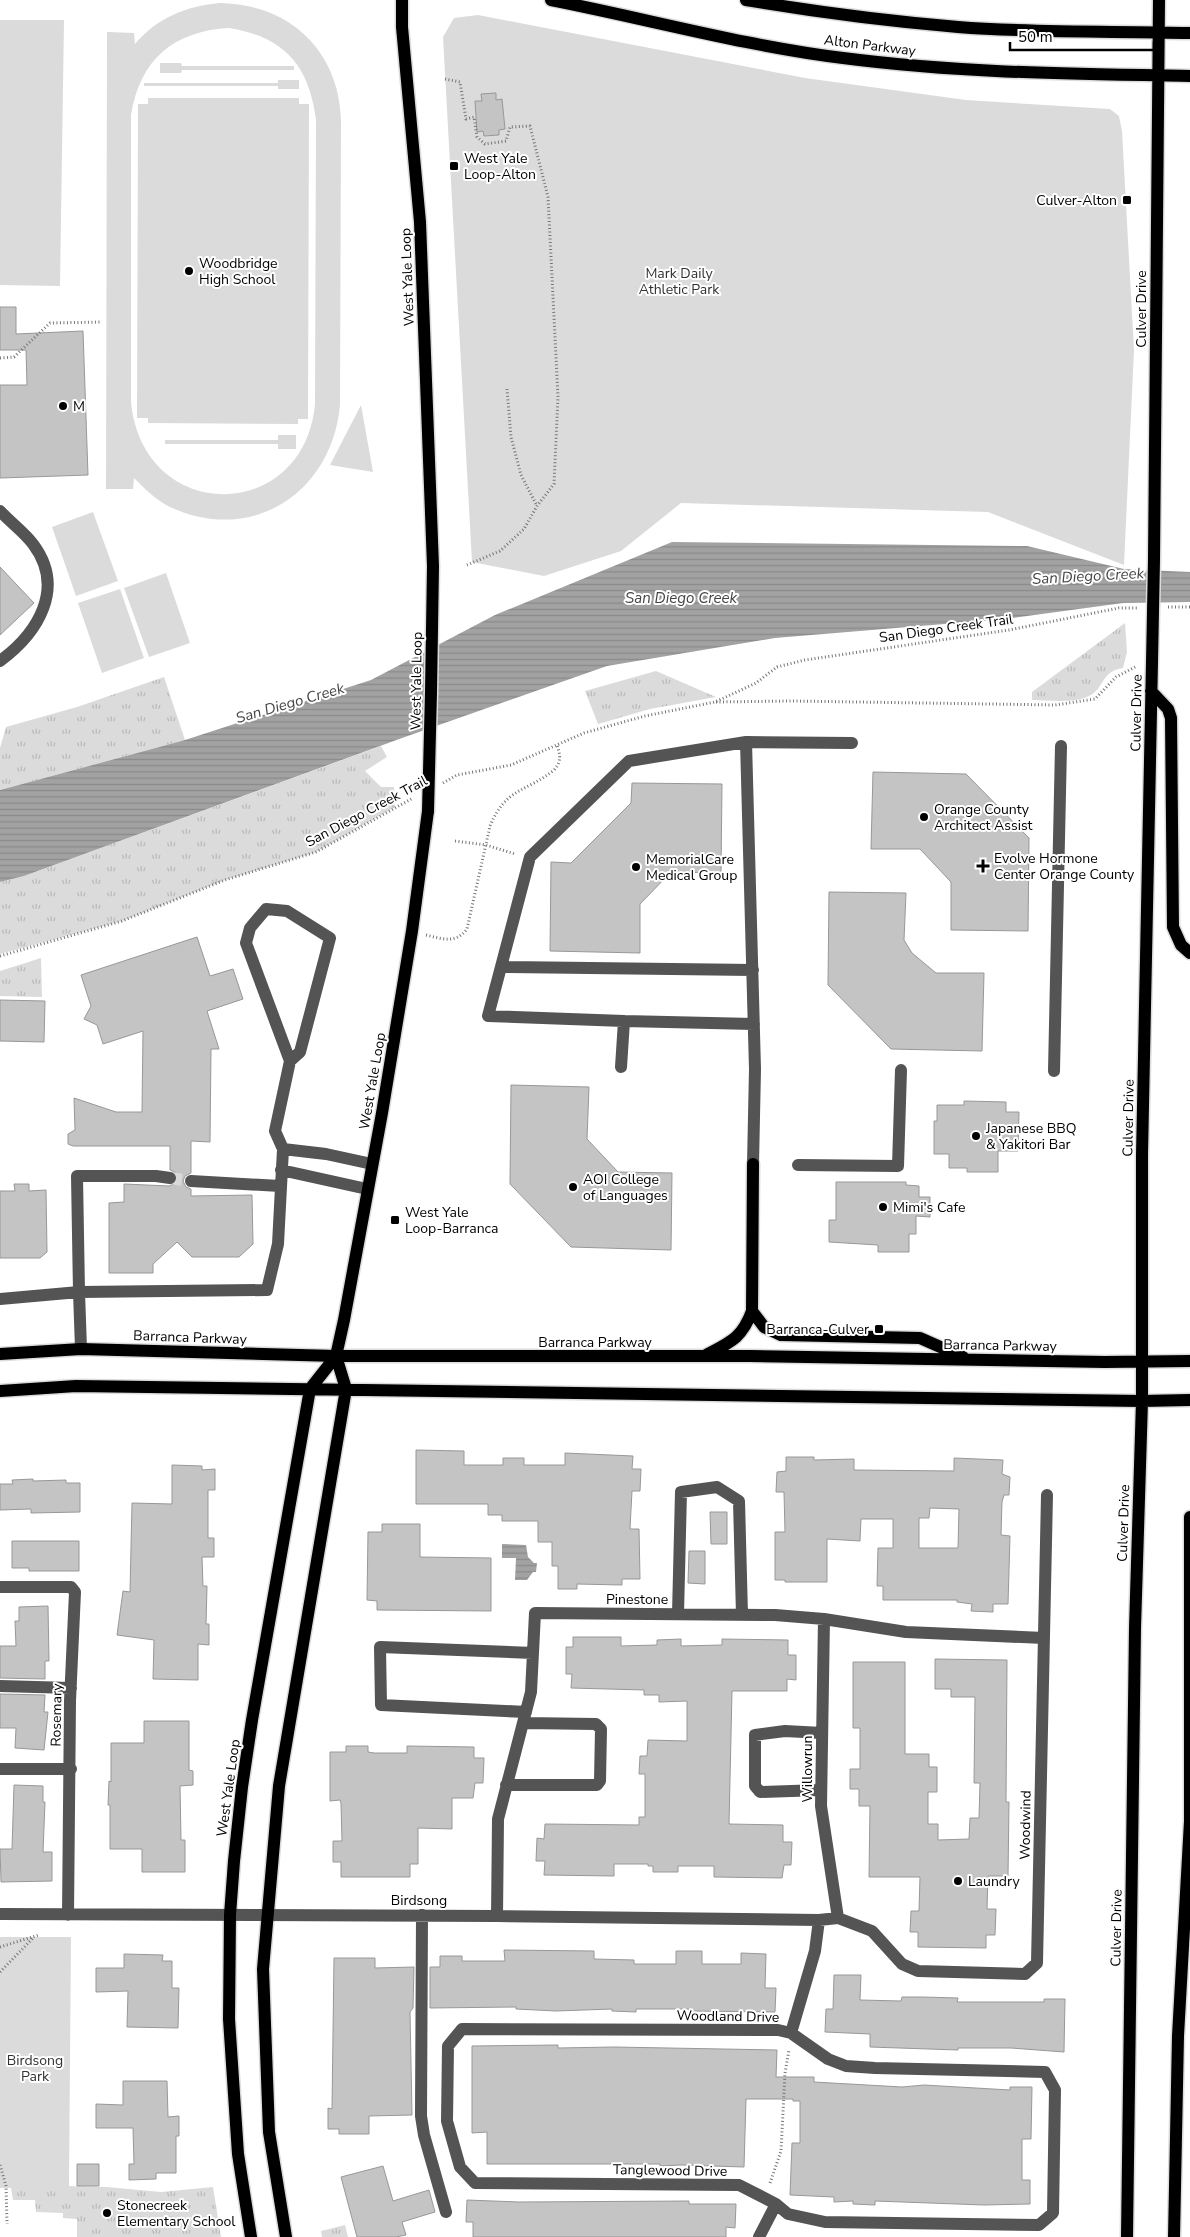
<svg xmlns="http://www.w3.org/2000/svg" width="1190" height="2237" font-family="'Nunito Sans',sans-serif">
	<defs>
		<pattern id="grass-tufts" width="24" height="20" patternUnits="userSpaceOnUse" patternTransform="scale(1.25)"><rect width="24" height="20" fill="#dbdbdb"/><path d="M3 7l-1-3M5 7V3M7 7l1-3M15 17l-1-3M17 17v-4M19 17l1-3" fill="none" stroke="#bababa"/></pattern>
		<pattern id="water-rules" width="6" height="5" patternUnits="userSpaceOnUse" patternTransform="scale(1.25)"><rect width="6" height="5" fill="#a2a2a2"/><path d="M0 2.5h6" fill="none" stroke="#8a8a8a"/></pattern>
	</defs>
	<rect width="100%" height="100%" fill="#fff"/>
	<!-- grass -->
	<path fill="url(#grass-tufts)" d="M1125,623L1127,652L1123,668C1102,671 1105,686 1091,695C1076,704 1050,700 1032,700V692Z
		M656,671L716,697L650,709L598,724L585,691Z
		M164,677L185,740L0,790V748L6,727L77,707Z
		M381,746L387,757L365,771L381,787H394L395,807L316,852L225,880L122,921L0,954V882L24,876Z
		M41,958L42,997L0,996V971Z
		M0,2120L67,2186L107,2187L161,2192L213,2187L221,2237H77V2219L63,2218V2213L36,2212L35,2200H13Z
		M345,2225L348,2237H322L321,2231Z"/>
	<!-- green -->
	<path fill="#dbdbdb" fill-rule="evenodd" d="M220,3C289,4 339,50 341,120L340,405C332,493 252,545 170,507C156,500 145,489 134,478L133,489H106L107,32L134,33L135,44C157,18 186,6 220,3ZM229,28C284,37 309,65 316,120L315,404C304,524 143,525 131,402V115C140,60 173,31 229,28Z
		M478,15L805,78L966,100L1110,109L1119,116L1122,131L1134,350L1124,565L988,512L681,503L621,551L544,576L472,562L443,37L454,18Z
		M0,20H64L60,286L0,285Z
		M160,63H181L182,66H294V70H182L181,73H160Z
		M278,80H299V89H278V86H144V83H278Z
		M148,98H299V104H309L308,419H298V424L148,423V418H137L138,104H148Z
		M361,405L373,472L330,465Z
		M278,435H296V449H278V444H165V440H278Z
		M93,512L118,581L76,596L52,527Z
		M166,573L190,643L149,657L124,588Z
		M120,589L144,658L102,673L78,603Z
		M0,1937H71L69,2187L0,2188Z"/>
	<!-- water -->
	<path fill="url(#water-rules)" d="M672,542L1027,546L1124,569L1190,572V602L1123,603L1005,619L775,638L607,666L402,738L24,876L0,882V790L185,740L371,680L495,615Z
		M502,1544L526,1545L528,1557L534,1563H537L536,1572H533L527,1580H515L516,1558H502Z"/>
	<!-- building -->
	<path fill="#c4c4c4" stroke="#989898" fill-rule="evenodd" d="M496,93V100L502,99L505,129L499,130V135L484,136L483,131L477,132L475,101H482L481,94Z
		M0,307H16V334L83,331L88,475L0,478V385H27L26,350H0Z
		M0,567L34,603L0,635Z
		M873,772L966,774L1029,838L1028,931L951,930V882L920,849H871Z
		M632,783L722,784L721,873L671,872L640,904V953L550,951L551,862L571,863L631,803Z
		M829,892L906,893L904,940L912,953L936,973H984L982,1051L891,1049L828,985Z
		M197,937L210,976L233,969L243,999L207,1011L219,1049H211L210,1142L191,1141V1173L185,1176L183,1181L186,1187L191,1189V1196L252,1195L253,1244L239,1257H192L177,1242L153,1264V1273H109V1203L124,1202V1184L169,1186L176,1183L178,1179L175,1172L170,1170V1146H73L68,1144V1134L75,1130L74,1098L116,1112H142L143,1031L103,1044L97,1025L84,1019L91,1006L81,975Z
		M0,1000L45,1001L44,1042L0,1041Z
		M511,1085L589,1087L587,1139L618,1172L672,1173L671,1250L571,1247L510,1184Z
		M964,1101L1006,1102V1112H1019L1018,1151H998V1172H967V1168H949V1154H934V1121H937V1105H964Z
		M836,1182H906V1185L919,1186V1197H930V1217L916,1216V1234H909V1252H878V1245L829,1242V1220H836Z
		M14,1184H29V1191L46,1190L47,1252L40,1258H0V1191H15Z
		M416,1450L464,1451V1465H503V1458H524V1465H565V1453L633,1456L632,1469H641L640,1491H632L630,1529H639L640,1579H622V1585L577,1584V1589H558V1566H552V1542H538V1521H502V1515H488V1504H416Z
		M786,1457H814V1460L854,1459V1470L954,1471V1458L1003,1460L1002,1474L1010,1477L1009,1495H1004L1002,1502L1001,1535L1010,1536L1008,1604H993V1612L971,1611L972,1604L957,1602V1600H883V1586H877L878,1548H893V1519H861L860,1541L827,1539V1582H785V1580H775V1532H785L784,1492H776L777,1472L786,1471ZM930,1508L959,1509L958,1548H919V1518H929Z
		M172,1465L202,1466V1470L215,1469V1490H208V1538H214V1557H202L203,1586H207L206,1624H209V1645L198,1644V1680L153,1679L154,1640L117,1635L123,1591L130,1592L132,1503L172,1504Z
		M33,1479V1481L66,1480V1483H80V1512L31,1513V1509L0,1510V1484H13L12,1480Z
		M710,1512H727V1544H711Z
		M382,1524H420V1557L491,1558V1611L377,1610V1601L367,1600L368,1532H382Z
		M12,1541H79V1571H29V1568H12Z
		M689,1551H705V1584L688,1583Z
		M48,1606L49,1661H45V1679L0,1678V1646H16L15,1621H19V1607Z
		M573,1637H621V1646L657,1645V1640L681,1639V1646L722,1645V1639L788,1640V1655H796V1680L787,1679V1691H732L729,1824L783,1825V1842H792L791,1865H784L782,1878L714,1877V1866H678V1872H653V1866H648V1864H614V1876L544,1875L545,1861H536L537,1838L544,1839L545,1824L639,1825V1817H645V1774H639L640,1756H647L648,1740L687,1741V1701L659,1702V1695H644V1690L571,1688L572,1674H566V1647H573Z
		M935,1659L1007,1660L1006,1802H1009L1008,1876H988L987,1909H996L995,1935H986V1948L918,1947V1932H910L911,1911H919L920,1877H869L870,1806H859V1789H850V1769H860V1728H853V1662H905V1754H929V1767H937V1792H928V1824H938V1840L969,1839L970,1818H979L980,1783H974L975,1697H951V1689H935Z
		M0,1694L45,1695L44,1712H48L44,1750L15,1748L16,1728H0Z
		M144,1721H189V1770L193,1771V1785L180,1786L181,1840H185V1872H142V1849H110V1805H108L109,1781L111,1782V1743H144Z
		M346,1746H368V1752L374,1753H407V1746L474,1747V1758H484L483,1783H475L473,1798H452V1829L418,1828V1864H410V1877H341V1862H333V1841H342L341,1803L340,1800L330,1801V1752H346Z
		M14,1785L43,1786V1802H45L43,1852H52V1881L1,1882L0,1849H12Z
		M504,1950L594,1951V1959L634,1960V1964H676V1951H702V1964H741V1953L766,1954L765,1988H776L775,2012L689,2011V2009H636V2012L612,2011V2009L556,2011L516,2009V2007L430,2008V1967H440V1956H462V1961H505Z
		M124,1954L163,1955L162,1961H172V1988H179L178,2028L127,2027L128,1991L96,1992V1968H124Z
		M334,1958H375V1968L414,1967L413,2008L410,2012L412,2115L369,2116V2134H339V2129H328V2108L332,2109Z
		M834,1975H861L860,2000L901,2001L902,1997H922L958,1998L957,2002H1044V1999H1065L1064,2052L1011,2048H958V2050L870,2047V2034L825,2032L826,2009H833Z
		M558,2045V2048L614,2047L777,2050L776,2077H814V2082L902,2087L924,2085L1010,2090V2087H1032L1031,2139H1022V2180H1030V2204L984,2205L875,2201V2205L853,2204V2201L834,2202V2197L790,2195L792,2143H800V2101H793V2099H746L744,2167L681,2165L660,2166V2164H487V2132L472,2133V2046Z
		M123,2081H167L168,2117L179,2116V2136H176V2173H156V2179L129,2180V2164H134L133,2128H96V2104L123,2105Z
		M77,2164H99V2186H77Z
		M383,2166L393,2201L429,2190L435,2212L402,2222L406,2235L396,2237H357L341,2177Z
		M467,2200L519,2202L689,2201V2204H736L735,2228L726,2227V2237H473V2222H466Z"/>
	<g fill="none" stroke-linecap="round" stroke-linejoin="round">
		<!-- minor-tunnel -->
		<path stroke="#d9d9d9" stroke-width="12" stroke-dasharray="12 6" stroke-linecap="butt" d="M170,1178L191,1181"/>
		<defs>
			<path id="major" d="M402,0V27L420,222L433,566L431,692
				M551,0C648,19 745,46 843,58C959,73 1074,74 1190,76
				M746,0C816,12 887,21 958,27C1035,33 1113,31 1190,33
				M1154,560L1159,0
				M1151,691L1168,709L1171,718L1173,927L1181,945L1190,953
				M752,1311L764,1327L781,1335L920,1338L963,1357
				M0,1354L81,1349L336,1356H750L1105,1362L1190,1361
				M706,1355C731,1342 742,1338 752,1311L753,1164
				M0,1391L76,1386L1142,1401L1190,1400
				M251,2237L238,2154L229,2019L230,1915L234,1861L242,1787L252,1720L310,1389L336,1356L344,1320L382,1113L412,931L428,811
				M286,2237L269,2132L263,1969L279,1786L346,1389L336,1356
				M1127,2237L1135,1628L1142,1401V1155L1152,662
				M1174,2237L1178,2036L1190,1821V1517"/>
		</defs>
		<!-- major casing -->
		<use href="#major" stroke="#dbdbdb" stroke-width="15"/>
		<!-- path -->
		<path stroke="#767676" stroke-width="3" stroke-dasharray="1 2.5" stroke-linecap="butt" d="M445,79L460,82L466,119L474,117L477,137L485,144L506,141L510,127L530,126L548,197L558,397L554,484L537,506L524,529L500,551L467,565
			M0,358L14,357L50,323L102,322
			M507,389L511,437L521,475L537,506
			M1168,607H1190
			M716,702L792,701L1055,705L1095,699L1116,677L1137,666
			M443,783L457,775L511,765L584,733L645,716L715,702L756,683L777,667L805,660L1009,630L1119,608H1139
			M455,841L486,845L515,854
			M426,935C442,939 456,944 467,929L490,826C506,787 527,792 554,770C562,761 560,755 557,745
			M0,956L122,921L225,880L316,852L413,798
			M0,1947L39,1935
			M0,1972L34,1937
			M0,2165L6,2186L7,2224
			M770,2183L781,2151L785,2073L789,2050"/>
		<!-- minor -->
		<path stroke="#545454" stroke-width="12" d="M0,511C10,522 24,532 33,544C66,588 38,633 0,661
			M746,742L755,1069L753,1164
			M501,967L753,970
			M624,1021L754,1024
			M621,1067L624,1021L488,1016L530,857L629,761L746,742L852,743
			M1054,1071L1061,746
			M283,1149L326,1154L372,1164
			M798,1165L898,1166L901,1070
			M281,1170L367,1189
			M170,1178L156,1176H77L79,1292L267,1290L278,1244L283,1149L275,1131L290,1061L246,943L250,928L266,909L287,911L330,938L300,1052L290,1061
			M191,1181L280,1186
			M0,1299L79,1292L81,1349
			M0,1587H71L75,1592L70,1701L68,1915
			M678,1614L681,1492L717,1487L739,1501L742,1615
			M824,1619L821,1806L838,1918
			M0,1686L71,1688
			M526,1712L381,1705L380,1647L533,1653
			M0,1769H71
			M506,1785H597L600,1781L601,1729L596,1724L523,1723
			M821,1790L760,1792L755,1786V1735L785,1731L822,1733
			M0,1914L497,1916L819,1920L838,1918L872,1931L902,1964L918,1971L1025,1974L1037,1963L1047,1495
			M422,1915L421,2116L424,2135L446,2212
			M497,1916L498,1819L531,1692L535,1613L775,1615L824,1619L906,1632L1044,1638
			M462,2029L778,2030L791,2033L828,2059L846,2066L875,2068L1045,2072L1055,2090L1053,2213L1039,2225L825,2222L788,2214L776,2204L739,2185L475,2183L460,2167L447,2121L448,2046Z
			M791,2033L815,1951L819,1920
			M759,2237L776,2204"/>
		<!-- major -->
		<use href="#major" stroke="#000" stroke-width="12"/>
		<defs>
			<path id="major-bridge" d="M1152,662L1154,560
				M428,811L431,692"/>
		</defs>
		<!-- major-bridge casing -->
		<use href="#major-bridge" stroke="#dbdbdb" stroke-width="15" stroke-linecap="butt"/>
		<!-- major-bridge -->
		<use href="#major-bridge" stroke="#000" stroke-width="12"/>
	</g>
	<!-- markers -->
	<g fill="#000" stroke="#fff" stroke-width="2">
		<rect x="449" y="161" width="10" height="10" rx="2.5"/>
		<rect x="1122" y="195" width="10" height="10" rx="2.5"/>
		<circle cx="189" cy="271" r="5"/>
		<circle cx="63" cy="406" r="5"/>
		<circle cx="924" cy="817" r="5"/>
		<path d="M980.5 858.5h5v5h5v5h-5v5h-5v-5h-5v-5h5z"/>
		<circle cx="636" cy="867" r="5"/>
		<circle cx="976" cy="1136" r="5"/>
		<circle cx="573" cy="1187" r="5"/>
		<circle cx="883" cy="1207" r="5"/>
		<rect x="390" y="1215" width="10" height="10" rx="2.5"/>
		<rect x="874" y="1324" width="10" height="10" rx="2.5"/>
		<circle cx="958" cy="1881" r="5"/>
		<circle cx="107" cy="2213" r="5"/>
	</g>
	<g text-anchor="middle" stroke-width="4" stroke-linejoin="round" paint-order="stroke">
		<!-- street labels -->
		<g font-size="14" fill="#000" stroke="#fff">
			<text transform="translate(870 45) rotate(7)" y="5">Alton Parkway</text>
			<text transform="translate(407 277) rotate(-92)" y="5">West Yale Loop</text>
			<text transform="translate(1141 309) rotate(-90)" y="5">Culver Drive</text>
			<text transform="translate(946 628) rotate(-8)" y="5">San Diego Creek Trail</text>
			<text transform="translate(416 681) rotate(-89)" y="5">West Yale Loop</text>
			<text transform="translate(1136 713) rotate(-89)" y="5">Culver Drive</text>
			<text transform="translate(366 811) rotate(-28)" y="5">San Diego Creek Trail</text>
			<text transform="translate(372 1081) rotate(-80)" y="5">West Yale Loop</text>
			<text transform="translate(1128 1118) rotate(-89)" y="5">Culver Drive</text>
			<text transform="translate(190 1337) rotate(2)" y="5">Barranca Parkway</text>
			<text x="595" y="1347">Barranca Parkway</text>
			<text transform="translate(1000 1345) rotate(1)" y="5">Barranca Parkway</text>
			<text transform="translate(1123 1523) rotate(-88)" y="5">Culver Drive</text>
			<text x="637" y="1604">Pinestone</text>
			<text transform="translate(56 1715) rotate(-89)" y="5">Rosemary</text>
			<text transform="translate(807 1769) rotate(-90)" y="5">Willowrun</text>
			<text transform="translate(228 1788) rotate(-82)" y="5">West Yale Loop</text>
			<text transform="translate(1025 1825) rotate(-89)" y="5">Woodwind</text>
			<text x="419" y="1905">Birdsong</text>
			<text transform="translate(1116 1928) rotate(-89)" y="5">Culver Drive</text>
			<text transform="translate(728 2016) rotate(1)" y="5">Woodland Drive</text>
			<text transform="translate(670 2170) rotate(1)" y="5">Tanglewood Drive</text>
		</g>
		<!-- poi labels -->
		<g font-size="14" fill="#000" stroke="#fff" text-anchor="start">
			<text x="464" y="163">West Yale<tspan x="464" dy="16">Loop-Alton</tspan></text>
			<text x="1117" y="205" text-anchor="end">Culver-Alton</text>
			<text x="199" y="268">Woodbridge<tspan x="199" dy="16">High School</tspan></text>
			<text x="73" y="411">M</text>
			<text x="934" y="814">Orange County<tspan x="934" dy="16">Architect Assist</tspan></text>
			<text x="994" y="863">Evolve Hormone<tspan x="994" dy="16">Center Orange County</tspan></text>
			<text x="646" y="864">MemorialCare<tspan x="646" dy="16">Medical Group</tspan></text>
			<text x="986" y="1133">Japanese BBQ<tspan x="986" dy="16">&amp; Yakitori Bar</tspan></text>
			<text x="583" y="1184">AOI College<tspan x="583" dy="16">of Languages</tspan></text>
			<text x="893" y="1212">Mimi's Cafe</text>
			<text x="405" y="1217">West Yale<tspan x="405" dy="16">Loop-Barranca</tspan></text>
			<text x="869" y="1334" text-anchor="end">Barranca-Culver</text>
			<text x="968" y="1886">Laundry</text>
			<text x="117" y="2210">Stonecreek<tspan x="117" dy="16">Elementary School</tspan></text>
		</g>
		<!-- park labels -->
		<g font-size="14" fill="#323232" stroke="#fff">
			<text x="679" y="278">Mark Daily<tspan x="679" dy="16">Athletic Park</tspan></text>
			<text x="35" y="2065">Birdsong<tspan x="35" dy="16">Park</tspan></text>
		</g>
		<!-- water labels -->
		<g font-size="15" font-style="italic" fill="#434343" stroke="#fff">
			<text transform="translate(1088 576) rotate(-3)" y="5">San Diego Creek</text>
			<text x="681" y="603">San Diego Creek</text>
			<text transform="translate(290 703) rotate(-16)" y="5">San Diego Creek</text>
		</g>
	</g>
	<!-- scale -->
	<path d="M1010 42v8h144v-8" fill="none" stroke="#000000" stroke-width="2.5"/>
	<text x="1018" y="42" font-size="15" fill="#000000" stroke="#ffffff" stroke-width="4" paint-order="stroke">50 m</text>
</svg>
